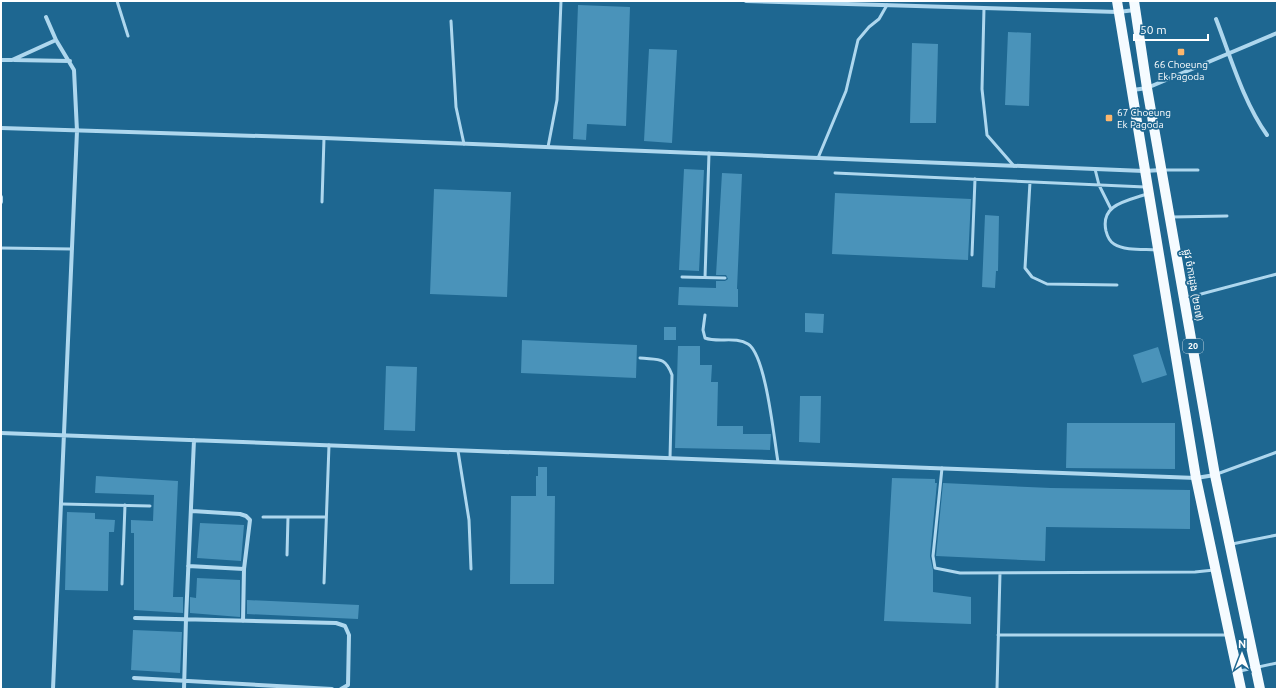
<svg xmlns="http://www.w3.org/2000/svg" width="1278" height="690" font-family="Ubuntu,'Noto Sans Khmer',sans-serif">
	<rect width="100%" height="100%" fill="#1e6791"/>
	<!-- building -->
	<path fill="#4a93ba" d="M578,5L630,7L626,126L587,124L586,140L573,139Z
		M1008,32L1031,33L1029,106L1005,105Z
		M912,43L938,44L936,123H910Z
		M649,49L677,50L672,143L644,141Z
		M684,169L704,170L699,271L679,270Z
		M722,173L742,174L737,289H738V307L678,305L679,287L716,288V281H725L728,279L726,275H716Z
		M434,189L511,192L507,297L430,294Z
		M835,193L971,199L968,260L832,254Z
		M985,215L999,216L998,271H996L995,288L982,287Z
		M805,313L824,314L823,333L805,332Z
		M664,327H676V340H664Z
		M522,340L637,345L636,378L521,373Z
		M678,346H700V365H712L711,382H718L717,426H743V434H771L770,450L675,448Z
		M1158,347L1167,375L1142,383L1133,355Z
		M386,366L417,367L415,431L384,430Z
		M800,396H821L820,443L799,442Z
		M1067,423H1175V469L1066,468Z
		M538,467H547V496H555L554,584H510L511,496H536V476H538Z
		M96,476L178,481L173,597H183V613L134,610V533H131V520L153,521L154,495L95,493Z
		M892,478L935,479V483H937L930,556L933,570V592L971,597V624L884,621Z
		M943,483L1051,488L1190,490V529L1046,527L1045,561L936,556Z
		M67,512L95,513V519L115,520L114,532H109L108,591L65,590Z
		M200,523L244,525L241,561L197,558Z
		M197,578L240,580V617L190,613V597L196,598Z
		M247,600L359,605L358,619L247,614Z
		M133,630L182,632L180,673L131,670Z"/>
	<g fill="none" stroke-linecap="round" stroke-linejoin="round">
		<!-- lane -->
		<path stroke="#aed7ee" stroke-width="3" d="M117,1L128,36
			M984,8L982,89L987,135L1014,166
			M451,21L456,107L464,144
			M548,147L557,100L561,1
			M818,158L846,91L858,40L869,27L879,19L887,5
			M1095,169L1099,185L1111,209
			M1163,170H1198
			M835,173L1145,187
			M1030,182L1025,268L1032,277L1047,284L1117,285
			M1147,194C1127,201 1100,204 1106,231C1107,235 1109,241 1114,244C1125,251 1144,249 1157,250
			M322,202L324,138
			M1172,217L1227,216
			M1,248L72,249
			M972,255L975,179
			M682,277L725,278
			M705,278L709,153
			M1186,298L1277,274
			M705,315L703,330L705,338C718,343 736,336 748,344C766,355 774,439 778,462
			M640,358C658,360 665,356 672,375L670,458
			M458,451L469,520L471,569
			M942,468L933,556L935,568L960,573L1195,572L1214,570
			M1217,474L1277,452
			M62,504L150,506
			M263,517H326
			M1232,544L1277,535
			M287,555L288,517
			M324,583L329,445
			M122,584L125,505
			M998,635H1227
			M1240,671L1277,663
			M997,689L1000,573"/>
		<!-- street -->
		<path stroke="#aed7ee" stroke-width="4" d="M746,1L1118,12L1135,10
			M46,17L56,40
			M1216,19C1231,58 1243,101 1267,135
			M1,60H12L56,40L74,70L77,131L53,689
			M14,60L70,61
			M1133,90L1147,88L1277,33
			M1,128L324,138L1144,171L1162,170
			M1,197V202
			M1,433L1196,478L1215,475
			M192,511L240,514L246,516L250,520L244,569L243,621
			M188,566L244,569
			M135,618L336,623L345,626L349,635L348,685L341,689
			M134,678L332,689
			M184,689L186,619L194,440"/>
		<!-- primary -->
		<path stroke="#f5fbff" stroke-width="10" d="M1117,1L1196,478L1241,689
			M1134,1L1147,88L1215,475L1260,689"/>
	</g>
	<!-- markers -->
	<g fill="#fdb76d" stroke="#1e6791" stroke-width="1.5">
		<rect x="1177" y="48" width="8" height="8" rx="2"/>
		<rect x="1105" y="114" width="8" height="8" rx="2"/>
	</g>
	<g text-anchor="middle" stroke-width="3.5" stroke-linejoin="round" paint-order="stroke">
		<!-- shield labels -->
		<rect fill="#1e6791" stroke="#bcd1de" stroke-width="1" x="1183" y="339" width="20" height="14" rx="3"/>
		<g font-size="9" font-weight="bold" fill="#fff">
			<text x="1193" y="349">20</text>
		</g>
		<!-- poi labels -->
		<g font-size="10" fill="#fff" stroke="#1e6791">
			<text x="1181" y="68">66 Choeung<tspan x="1181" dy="12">Ek Pagoda</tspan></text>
			<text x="1117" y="116" text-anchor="start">67 Choeung<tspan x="1117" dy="12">Ek Pagoda</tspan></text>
		</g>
		<!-- street labels -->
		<g font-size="10" fill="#fff" stroke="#1e6791">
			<text transform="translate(1194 285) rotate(80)" y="4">ផ្លូវ ចំការដូង (២១៧)</text>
		</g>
	</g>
	<!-- border -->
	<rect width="1278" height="690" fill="none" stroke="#ffffff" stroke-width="4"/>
	<!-- north arrow -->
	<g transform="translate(1242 654)" stroke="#1e6791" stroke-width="3" paint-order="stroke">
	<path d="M0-3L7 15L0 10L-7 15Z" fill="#ffffff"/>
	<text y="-6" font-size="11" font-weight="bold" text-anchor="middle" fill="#ffffff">N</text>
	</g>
	<!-- scale -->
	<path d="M1134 34v6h74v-6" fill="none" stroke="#ffffff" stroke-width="2"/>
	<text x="1140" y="34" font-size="12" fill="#ffffff" stroke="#1e6791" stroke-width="3" paint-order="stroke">50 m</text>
</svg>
